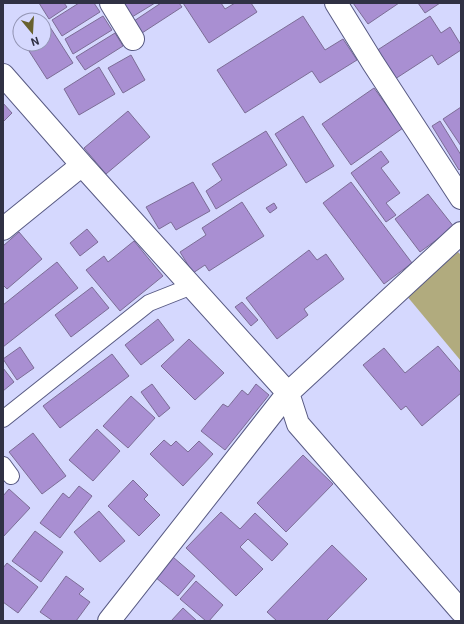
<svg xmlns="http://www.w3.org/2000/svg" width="464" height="624" font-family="Roboto,sans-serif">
	<rect width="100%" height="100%" fill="#d5d8fe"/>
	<!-- green -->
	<path fill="#b1ab7e" d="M458,252L461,255V361L406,295Z"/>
	<!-- building -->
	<path fill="#a98fd2" stroke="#7c6d96" d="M39,3H64L67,7L49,19Z
		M79,3H94L100,12L62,36L52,20Z
		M123,3H155L132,17Z
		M161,3H179L182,7L142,33L134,21Z
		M183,3H221L225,9L235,3H251L257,12L209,43Z
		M353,3H399L368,24Z
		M418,3H440L425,13Z
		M103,16L112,30L73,54L65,39Z
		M303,16L325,50L343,39L357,60L320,83L312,71L245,113L217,70Z
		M430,16L441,33L450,27L461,45V50L438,65L432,55L395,79L376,51Z
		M50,27L73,63L47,79L29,51L39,44H44V30Z
		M115,33L123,46L85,70L76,57Z
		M131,55L145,80L123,93L108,68Z
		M99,67L115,94L79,115L64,89Z
		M374,88L403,128L351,165L322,124Z
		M3,103L12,113L3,122Z
		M461,107V146L443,119Z
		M128,111L150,137L106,174L84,148Z
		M303,116L334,166L306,183L275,134Z
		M440,121L461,155V168L459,170L432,126Z
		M266,131L287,165L216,209L206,191L222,180L212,164Z
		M381,151L389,162L381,168L400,193L386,203L396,215L386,222L351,173Z
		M193,182L210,211L176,230L171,222L159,229L146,207Z
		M351,182L412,263L384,284L323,203Z
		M428,194L454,227L420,252L395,219Z
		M242,202L264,236L209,271L205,265L193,273L180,252L206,235L202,228Z
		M274,203L277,208L270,213L266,208Z
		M87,229L98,242L80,256L70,243Z
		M19,232L42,259L7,289L3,285V246Z
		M134,241L163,276L120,311L86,270L104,256L108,262Z
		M309,250L317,260L326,254L344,279L304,309L308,315L277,339L246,298Z
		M57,262L78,288L3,347V305Z
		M92,287L109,308L71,337L55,315Z
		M242,302L258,320L251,326L235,307Z
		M158,319L174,340L141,365L125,345Z
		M189,339L224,373L195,400L161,366Z
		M438,346L461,373V393L422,426L406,406L401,410L363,365L384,348L405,373Z
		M20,347L34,368L17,380L3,359Z
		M112,354L129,376L60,428L43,406Z
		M3,368L14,382L3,391Z
		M152,384L170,408L159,417L141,392Z
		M256,384L269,395L225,450L201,431L223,404L228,407L242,390L248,395Z
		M131,396L155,418L128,448L103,426Z
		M97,429L120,451L93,481L69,460Z
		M33,433L66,476L42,494L9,452Z
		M164,440L171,446L176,441L188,452L199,441L213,454L183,486L150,454Z
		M303,455L333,484L286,532L257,503Z
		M133,480L148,495L144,499L160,515L139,536L108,506Z
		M79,486L92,496L60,538L40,523L63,493L69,498Z
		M9,489L30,508L3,537V496Z
		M99,511L125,541L100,562L74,532Z
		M221,512L240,529L255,513L288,544L272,561L248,539L240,547L263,569L236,596L186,548Z
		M35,531L63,552L41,582L12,561Z
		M332,545L367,579L326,621H277L267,612Z
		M173,557L195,576L178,596L155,577Z
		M7,563L38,587L18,613L3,602V568Z
		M66,576L84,589L79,594L90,602L76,621H53L40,612Z
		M196,581L223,605L209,621H206L180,599Z
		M183,608L197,621H171Z"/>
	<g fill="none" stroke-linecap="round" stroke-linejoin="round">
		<defs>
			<path id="lane" d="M3,419L149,303L192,286
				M3,465L11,476"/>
			<path id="street" d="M111,3L133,39
				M336,3L373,63L461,198
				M3,75L82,165L288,393L298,424L461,611
				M3,229L82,165
				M109,621L288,393L461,233"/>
		</defs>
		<!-- lane casing -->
		<use href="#lane" stroke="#585a83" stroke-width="18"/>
		<!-- street casing -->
		<use href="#street" stroke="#585a83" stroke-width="24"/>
		<!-- lane -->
		<use href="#lane" stroke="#fff" stroke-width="16"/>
		<!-- street -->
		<use href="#street" stroke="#fff" stroke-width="22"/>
	</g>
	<!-- border -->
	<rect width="464" height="624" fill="none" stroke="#303144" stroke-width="8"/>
	<!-- north arrow -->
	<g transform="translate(32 32) rotate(162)"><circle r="19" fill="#d5d8fe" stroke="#9395b4"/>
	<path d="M0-3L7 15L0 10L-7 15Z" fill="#68612e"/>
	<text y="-6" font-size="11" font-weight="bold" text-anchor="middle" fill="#303144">N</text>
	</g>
</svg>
